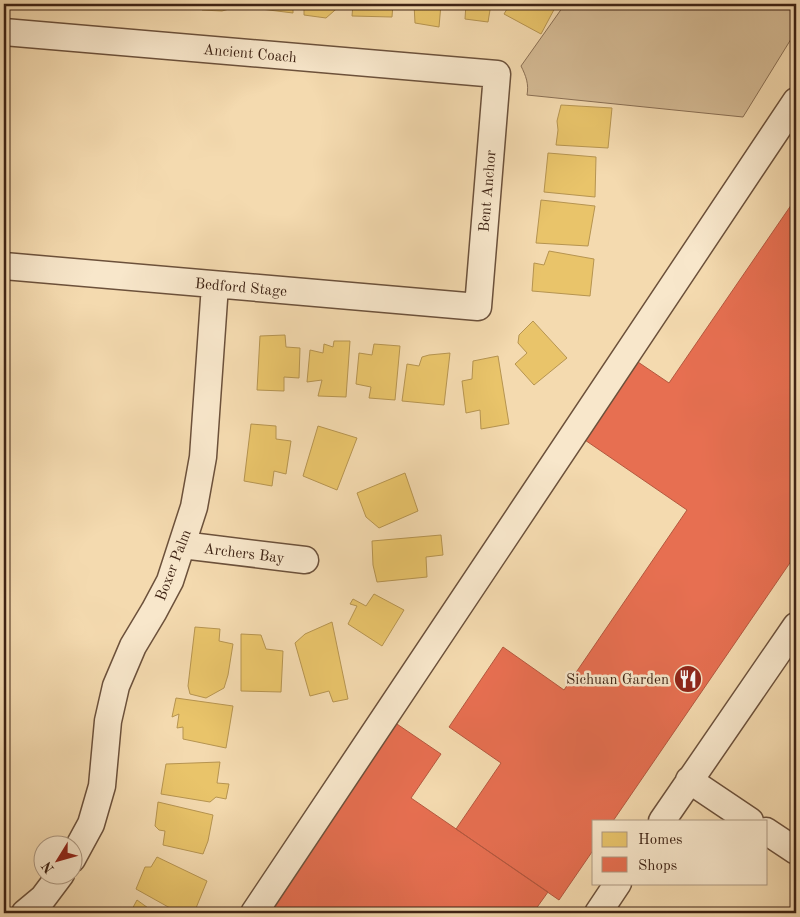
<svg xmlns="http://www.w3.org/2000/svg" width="800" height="917" font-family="'Old Standard TT',serif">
	<rect width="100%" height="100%" fill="#f4daaf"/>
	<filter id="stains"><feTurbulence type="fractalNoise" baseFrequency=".004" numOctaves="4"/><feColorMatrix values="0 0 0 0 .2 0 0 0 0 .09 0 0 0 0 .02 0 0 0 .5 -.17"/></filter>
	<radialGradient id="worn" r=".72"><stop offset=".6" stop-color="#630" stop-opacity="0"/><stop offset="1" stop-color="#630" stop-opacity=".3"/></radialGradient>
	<!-- green -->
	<path fill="#d5bb95" stroke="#8a6f54" d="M565,4H796V31L743,117L527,95C529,84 526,76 521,66Z"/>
	<!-- homes -->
	<path fill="#e9c46a" stroke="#b69450" d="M157,4H180V9L160,7Z
		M203,4H231L229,9L222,11L202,10Z
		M253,4H293V13L253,8Z
		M304,4H342L326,18L304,15Z
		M353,4H393L392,17L352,16Z
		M414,4H441L439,27L415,23Z
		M466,4H491L488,22L465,19Z
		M510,4H557L541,34L504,14Z
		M561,105L612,108L608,148L556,145L558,130L557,121Z
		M548,153L596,157L595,197L544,192Z
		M541,200L595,206L588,246L536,243Z
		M549,251L594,259L590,296L532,291L534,263L544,265Z
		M533,321L567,358L534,385L515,364L527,353L518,343L519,335Z
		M285,335L286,347L300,348L299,378L284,377V391L257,390L260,336Z
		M334,341H350L346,397L318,396L322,380L307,382L310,350L323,353L324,344L333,347Z
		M374,344L400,346L395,400L369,398L371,387L356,384L359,353L372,355Z
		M450,353L444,405L402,401L407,364L419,366L422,357L429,355Z
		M498,356L509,424L481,429L480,410L466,413L462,381L472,379L473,361Z
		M251,424L276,426V439L291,441L286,474L274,471L272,486L244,481Z
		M318,426L357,438L337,490L303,476Z
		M405,473L418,511L379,528L366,517L357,493Z
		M441,535L443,555L426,557L427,577L377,582L373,565L372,541Z
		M374,594L404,610L382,646L348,624L357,606L350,604L353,599L366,606Z
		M332,622L348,699L333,702L329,691L310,696L295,643L305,634Z
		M195,627L220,629L219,641L233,644L228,675L224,688L206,698L190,694L188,686Z
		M241,634L261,635L266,649L283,651L281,692L241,691Z
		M176,698L233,706L226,748L183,739V727L177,728L179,714L172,717Z
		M220,762L217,783L229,784L226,799L216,797L210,802L161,794L166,764Z
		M158,802L213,815L208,841L203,854L163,845L165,831L159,830L155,826Z
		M157,857L207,881L194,913H179L136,889L145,867H151Z
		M137,900L155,913H130Z"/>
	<!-- shops -->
	<path fill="#e76f51" stroke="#b4583f" d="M796,198V554L613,821H594V849L559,900L456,829L501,763L449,727L503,647L564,690L687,510L582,438L635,360L669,383Z
		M391,720L441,754L411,798L548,892L533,913H260Z"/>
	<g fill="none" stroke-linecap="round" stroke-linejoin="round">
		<defs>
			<path id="minor" d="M4,32L497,74L478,307L4,266
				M182,545L305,560
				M689,780L750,821
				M662,821L796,626
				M766,831L796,851
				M72,859L91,824L102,786L108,721L116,686L133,646L154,611L170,581L194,507L203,457L215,285
				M25,913L43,898L61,874
				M254,913L796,101
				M598,913L618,883"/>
		</defs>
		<!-- minor casing -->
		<use href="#minor" stroke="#6c513b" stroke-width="29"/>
		<!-- minor -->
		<use href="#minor" stroke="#f8e7cb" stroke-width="26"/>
	</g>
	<!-- icons -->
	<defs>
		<symbol id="restaurant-disc" viewBox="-11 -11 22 22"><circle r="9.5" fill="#8f2418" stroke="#f8e7cb"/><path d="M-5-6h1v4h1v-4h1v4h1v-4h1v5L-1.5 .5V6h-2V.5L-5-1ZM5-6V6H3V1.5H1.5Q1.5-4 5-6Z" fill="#fff"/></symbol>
	</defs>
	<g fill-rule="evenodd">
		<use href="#restaurant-disc" x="672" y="663" width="32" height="32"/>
	</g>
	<g text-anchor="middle" stroke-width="5" stroke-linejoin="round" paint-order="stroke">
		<!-- street labels -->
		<g font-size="15" fill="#3e2314" stroke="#f8e7cb">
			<text transform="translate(250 53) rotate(5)" y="5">Ancient Coach</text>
			<text transform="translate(487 191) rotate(-85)" y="5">Bent Anchor</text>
			<text transform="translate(241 287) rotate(5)" y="5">Bedford Stage</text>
			<text transform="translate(244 553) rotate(7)" y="5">Archers Bay</text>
			<text transform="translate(173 565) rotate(-69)" y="5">Boxer Palm</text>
		</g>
		<!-- poi labels -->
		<g font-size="15" fill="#3e2314" stroke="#f8e7cb" text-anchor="end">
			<text x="669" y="684">Sichuan Garden</text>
		</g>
	</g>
	<!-- margin -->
	<rect width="800" height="917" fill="none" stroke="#f4daaf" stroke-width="20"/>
	<rect x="5" y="5" width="790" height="907" fill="none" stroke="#3e2314" stroke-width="2.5"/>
	<rect x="10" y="10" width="780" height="897" fill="none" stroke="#3e2314"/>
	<!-- legend -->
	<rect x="592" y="820" width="175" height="65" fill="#f8e7cb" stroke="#ae9982"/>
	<rect x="602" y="832" width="25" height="15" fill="#e9c46a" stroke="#ae9982"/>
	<text x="638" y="844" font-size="15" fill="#3e2314">Homes</text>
	<rect x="602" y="857" width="25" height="15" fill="#e76f51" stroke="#ae9982"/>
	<text x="638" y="870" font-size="15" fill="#3e2314">Shops</text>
	<!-- north arrow -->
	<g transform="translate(58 860) rotate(233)"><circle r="24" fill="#f8e7cb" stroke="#ae9982"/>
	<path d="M0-4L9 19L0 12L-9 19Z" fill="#8f2418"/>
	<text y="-8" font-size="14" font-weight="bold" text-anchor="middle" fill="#3e2314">N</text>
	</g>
	<rect width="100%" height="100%" filter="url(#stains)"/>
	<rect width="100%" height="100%" fill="url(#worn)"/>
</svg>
